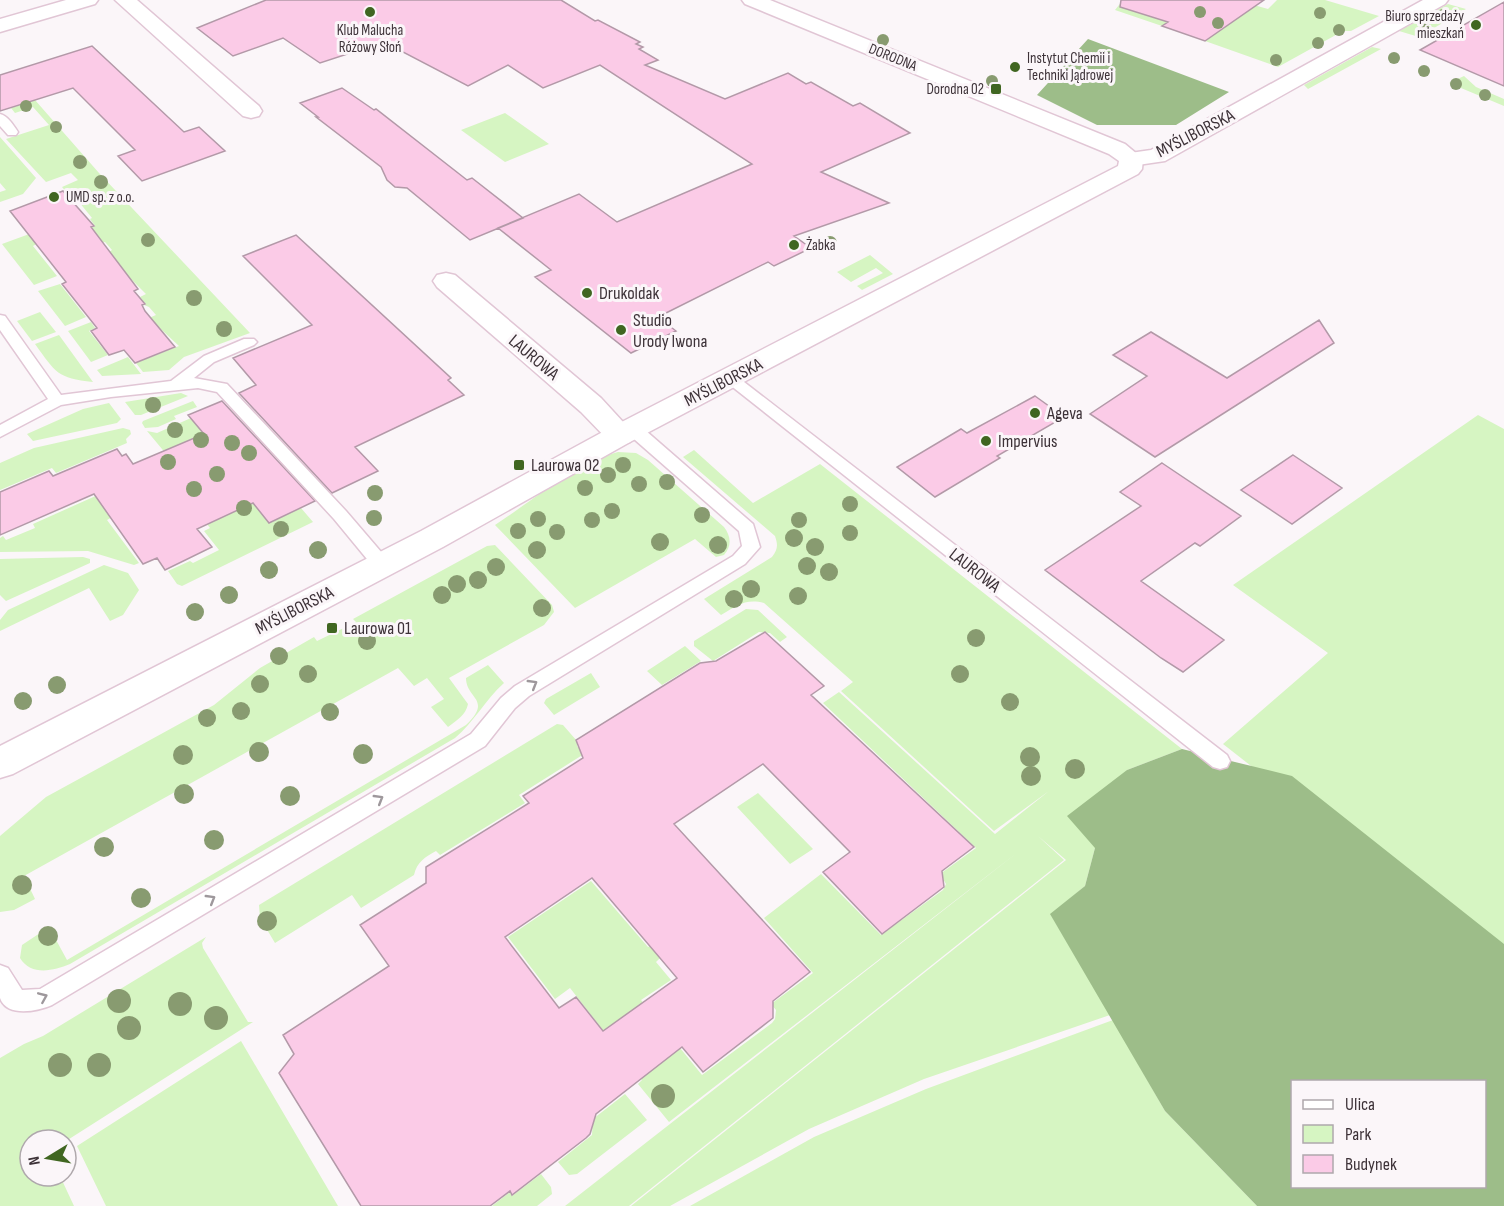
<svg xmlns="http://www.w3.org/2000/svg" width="1504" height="1206" font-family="'Sofia Sans Condensed',sans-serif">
	<rect width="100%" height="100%" fill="#fbf6f9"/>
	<!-- green -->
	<path fill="#d6f5c2" d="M1123,0H1236L1268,9L1277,0H1325L1379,16L1351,31H1343L1278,67L1205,41L1213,35L1177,16L1162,26L1115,10Z
		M1448,4L1466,9L1419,37L1399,31Z
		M1372,47L1381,49L1308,89L1304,85Z
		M1464,76L1476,87L1504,99V106L1449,83Z
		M35,100L99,173L250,333L184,357L169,370L143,372L136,363L179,346L149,318L156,315L149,307L144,305L146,304L140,297L146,294L132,280L128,282L109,252L112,250L105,242L100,243L89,229L95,226L90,219L92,218L79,202L82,200L75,193L69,195L62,187L78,180L71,173L46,182L6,139L49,125L33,107L15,113L11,108Z
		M505,113L549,144L505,162L461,130Z
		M0,137L36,178L23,194L0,202V192L6,190L0,183Z
		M32,233L40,242L33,246L57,276L34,285L2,244Z
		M870,255L893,274L862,290L857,286L883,273L876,268L851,282L837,272Z
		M60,284L86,317L65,326L38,291Z
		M40,312L56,332L32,341L17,321Z
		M91,322L95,328L89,331L108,355L91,362L68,331Z
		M59,335L93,382C57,378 56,373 35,344Z
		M128,357L141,374L102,376L97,370Z
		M181,393L188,396L141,415H135L125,402Z
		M193,401L197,407L174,416L176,419L158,427L145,428L142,423L143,421Z
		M109,403L121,419L117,423L33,441L27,434L83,409Z
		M1478,415L1504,429V964L1223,744L1328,653L1233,585Z
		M191,418L202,432L199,434L269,523L301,508L313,522L182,586L177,584L168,571L190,561L193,563L219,550L204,531L210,528L162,466L172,461L147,431L157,433Z
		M123,428L130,430L131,434L126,439L127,443L56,473L52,468L0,490V463L34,448Z
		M694,450L753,503L820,464L1182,749L1127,770L1095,848L1085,886L1051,915L1110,1015L924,1079L809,1129L670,1206H631L1066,860L1038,836L1064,860L629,1206H565L1018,852L669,1122L638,1084L642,1080L570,988L555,999L508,937L591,881L648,947L654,944L663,955L656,962L671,980L641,1000L702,1075L772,1023L775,1019L776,1010L771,1004L813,973L764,918L821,874L881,935L943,890L946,884L940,874L976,848L823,703L839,692L995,834L1049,791L994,831L841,691L853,682L764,603C746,598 736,606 721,615L704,599L772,557C778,549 778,545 775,536L683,457Z
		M618,452L636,453L648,460L724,527C731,536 732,546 724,555L716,557L695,539L575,608L495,525C530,502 579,462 618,452Z
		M100,494L116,515L107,520L139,563L134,565L88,551L0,552V538L3,536L6,540L35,528L33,524Z
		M495,545L552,605L554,612L544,625L449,678L468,704C466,715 457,720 448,727L431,707L444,699L427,678L414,686L398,668L24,876L35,899L14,910L0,912V836L46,797L214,705L260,668L314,637L317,641L356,622L353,619L487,546Z
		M83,557L90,559V563L6,601L0,595V559Z
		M104,565L128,573L139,590L123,615L110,621L89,588L0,631V620L8,610Z
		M746,609L758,610L787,637L780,642L770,633L759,632L713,661L694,646V641Z
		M685,646L701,661L662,685L647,671Z
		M488,665L504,683C485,700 474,722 455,738L70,964C53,971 31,976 20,958L22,945L49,927L67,960L466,725C493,699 466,699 466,678Z
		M591,673L600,687L554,715L544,703L546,699Z
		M557,724L563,725L577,741V746L584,754L519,795L525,803L440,855L436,851C425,857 417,862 414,875L361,908L352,895L275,943L260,918L259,905Z
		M758,793L813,849L790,864L737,807Z
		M206,937L202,943L203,948L248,1022H253L66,1141L30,1140V1176H60L74,1206H0V1058L24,1044L43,1036Z
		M1113,1020L1165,1111L1257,1206H690L814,1137L926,1089Z
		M241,1041L338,1206H106L77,1146Z
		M625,1094L647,1120L577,1174L569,1175L558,1162L592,1135L593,1119Z
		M541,1174L551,1187L552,1194L537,1206H492L510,1192L512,1196Z"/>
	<!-- forest -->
	<path fill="#9dbd89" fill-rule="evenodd" d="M1088,39L1229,92L1176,125H1097L1037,95Z
		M1182,749L1292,776L1504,944V1206H1257L1165,1111L1050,914L1085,886L1095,848L1067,816L1127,770ZM1292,1082H1484V1186H1292Z"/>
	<!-- building -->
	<path fill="#fbcbe7" stroke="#b399a8" stroke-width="1.5" fill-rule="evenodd" d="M266,0H561L595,21L598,20L640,42L636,44L643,47L639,49L658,60L645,65L725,99L788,73L806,84L811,82L853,106L860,103L910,133L821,172L889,203L794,236L811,248L774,266L768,262L658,317L676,331L631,353L535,277L551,270L498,228L579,194L617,222L752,164L600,65L543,88L508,65L468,86L384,42L320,63L283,38L233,56L197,28Z
		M1121,0H1264L1205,41L1162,26L1168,22L1120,7Z
		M1504,2V86L1420,50Z
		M92,46L184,132L199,127L225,151L142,181L118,156L135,150L73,88L0,111V75Z
		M342,88L374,110L376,109L467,180L472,178L523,218L470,240L407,188L395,187L387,180L381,167L316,117H318L300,103Z
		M63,191L94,226L91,227L138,289L134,291L145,304L142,305L145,311L175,347L135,363L124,350L109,355L91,331L97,328L62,284L66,282L10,211Z
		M296,235L451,378L448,380L464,395L355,447L378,471L332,493L239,393L256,385L233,358L312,325L243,256Z
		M1319,320L1334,343L1155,457L1090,414L1147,376L1113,355L1151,332L1227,378Z
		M1035,396L1064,417L997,456L1000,458L935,497L897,467L961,429L967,433Z
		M222,401L315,501L269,523L253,503L197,529L212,547L165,570L157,558L143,564L94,494L0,535V492L49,471L53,476L117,449L122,456L126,454L133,464L204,434L188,415Z
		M1293,455L1342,488L1292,524L1241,490Z
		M1162,463L1241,516L1200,546L1195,543L1141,581L1224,640L1183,672L1161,658L1045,570L1141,506L1120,492Z
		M765,632L824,686L811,695L974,847L942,871L944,887L882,934L823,872L850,852L763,764L674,824L810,972L773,1001V1018L703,1072L682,1047L596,1114L590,1134L586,1138L512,1195L510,1191L490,1206H361L279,1073L294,1054L283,1035L389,966L360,925L426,883V867L529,803L523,796L583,758L576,740L700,663L716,661ZM592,878L677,978L603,1031L576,997L559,1008L505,937Z"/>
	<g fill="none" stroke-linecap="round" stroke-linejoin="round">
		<defs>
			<path id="service" d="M0,114C8,116 14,126 18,132L16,135H8L0,126Z
				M0,315L5,316L61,395L171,381L204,356L244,339H254L257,342L254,345L214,362L194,378L227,384L346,511L388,560L391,565L388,570L382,571L376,570L334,519L217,392L198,388L111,397L61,405L0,437V425L48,399L0,330Z
				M730,373L735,375L1227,755L1230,761L1227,767L1220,769L1213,767L725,381L722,378Z
				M632,423L638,424L753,524L760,547L745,564L529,696L515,708L485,746L52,1005C38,1011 7,1018 0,998C0,989 0,974 0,965L8,968L22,990L40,989L471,734L501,698L515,686L733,556L742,546L739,531L626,432L624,428L626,424Z"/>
			<path id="minor" d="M66,0H98L95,4L0,32V19Z
				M115,0H137L259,106L262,111L259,116L251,118L243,116Z
				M1423,0H1448L1445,4L1165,161L1131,166L1123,164L1119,159L1123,154L1151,150Z
				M446,273L455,275L601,398L635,435L630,442L620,445L610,442L581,412L437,287L433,281L437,275Z"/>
			<path id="tertiary" d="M742,0H770L1125,144L1143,159L1142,169L1138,174L630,442L443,547L13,774L0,778V746L421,531L610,428L1118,166L1119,161L1109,154L745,4Z"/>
		</defs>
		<!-- service casing -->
		<use href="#service" stroke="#e1c6d5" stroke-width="3"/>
		<!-- minor casing -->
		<use href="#minor" stroke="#e1c6d5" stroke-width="3"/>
		<!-- tertiary casing -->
		<use href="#tertiary" stroke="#e1c6d5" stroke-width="3"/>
		<!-- service -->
		<use href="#service" fill="#fff" fill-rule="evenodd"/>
		<!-- minor -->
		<use href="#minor" fill="#fff" fill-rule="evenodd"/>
		<!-- tertiary -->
		<use href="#tertiary" fill="#fff" fill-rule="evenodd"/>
	</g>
	<!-- trees -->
	<g fill="#889b70">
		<circle cx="1200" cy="12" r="6"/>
		<circle cx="1320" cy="13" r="6"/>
		<circle cx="1443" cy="15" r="6"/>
		<circle cx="1218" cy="23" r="6"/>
		<circle cx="1424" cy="23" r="6"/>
		<circle cx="1339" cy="30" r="6"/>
		<circle cx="883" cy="40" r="6"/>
		<circle cx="1318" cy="43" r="6"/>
		<circle cx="1394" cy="58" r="6"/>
		<circle cx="1276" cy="60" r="6"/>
		<circle cx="1424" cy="71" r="6"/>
		<circle cx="992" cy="81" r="6"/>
		<circle cx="1456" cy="84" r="6"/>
		<circle cx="1485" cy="95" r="6"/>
		<circle cx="26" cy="106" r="6"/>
		<circle cx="56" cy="127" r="6"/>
		<circle cx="80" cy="162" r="7"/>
		<circle cx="101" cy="182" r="7"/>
		<circle cx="148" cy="240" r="7"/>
		<circle cx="830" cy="243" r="7"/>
		<circle cx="194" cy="298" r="8"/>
		<circle cx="224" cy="329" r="8"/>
		<circle cx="153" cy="405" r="8"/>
		<circle cx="175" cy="430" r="8"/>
		<circle cx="201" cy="440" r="8"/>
		<circle cx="232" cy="443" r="8"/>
		<circle cx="249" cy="453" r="8"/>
		<circle cx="168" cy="462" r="8"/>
		<circle cx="623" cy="465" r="8"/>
		<circle cx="217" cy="474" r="8"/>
		<circle cx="608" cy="475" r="8"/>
		<circle cx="667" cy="482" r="8"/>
		<circle cx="639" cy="484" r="8"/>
		<circle cx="585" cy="488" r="8"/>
		<circle cx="194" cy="489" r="8"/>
		<circle cx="375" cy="493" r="8"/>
		<circle cx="850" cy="504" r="8"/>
		<circle cx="244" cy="508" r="8"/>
		<circle cx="612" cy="511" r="8"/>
		<circle cx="702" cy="515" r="8"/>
		<circle cx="374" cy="518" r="8"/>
		<circle cx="538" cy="519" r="8"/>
		<circle cx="592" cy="520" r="8"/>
		<circle cx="799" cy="520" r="8"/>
		<circle cx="281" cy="529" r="8"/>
		<circle cx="518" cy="531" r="8"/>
		<circle cx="557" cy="532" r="8"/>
		<circle cx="850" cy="533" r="8"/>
		<circle cx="794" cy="538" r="9"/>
		<circle cx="660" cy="542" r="9"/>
		<circle cx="718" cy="545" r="9"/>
		<circle cx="815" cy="547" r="9"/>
		<circle cx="318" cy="550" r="9"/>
		<circle cx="537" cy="550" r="9"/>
		<circle cx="807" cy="566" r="9"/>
		<circle cx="496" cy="567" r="9"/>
		<circle cx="269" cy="570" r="9"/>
		<circle cx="829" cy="572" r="9"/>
		<circle cx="478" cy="580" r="9"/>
		<circle cx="457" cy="584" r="9"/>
		<circle cx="751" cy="589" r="9"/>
		<circle cx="229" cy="595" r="9"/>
		<circle cx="442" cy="595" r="9"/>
		<circle cx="798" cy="596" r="9"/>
		<circle cx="734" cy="599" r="9"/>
		<circle cx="542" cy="608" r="9"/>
		<circle cx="195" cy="612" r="9"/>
		<circle cx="976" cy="638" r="9"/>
		<circle cx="367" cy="641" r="9"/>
		<circle cx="279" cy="656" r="9"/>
		<circle cx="308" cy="674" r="9"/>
		<circle cx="960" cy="674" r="9"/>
		<circle cx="260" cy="684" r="9"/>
		<circle cx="57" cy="685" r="9"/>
		<circle cx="23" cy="701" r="9"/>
		<circle cx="1010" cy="702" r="9"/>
		<circle cx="241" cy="711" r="9"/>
		<circle cx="330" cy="712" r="9"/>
		<circle cx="207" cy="718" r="9"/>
		<circle cx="259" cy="752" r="10"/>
		<circle cx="363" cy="754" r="10"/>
		<circle cx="183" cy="755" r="10"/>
		<circle cx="1030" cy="757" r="10"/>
		<circle cx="1075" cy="769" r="10"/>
		<circle cx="1031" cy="776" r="10"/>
		<circle cx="184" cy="794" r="10"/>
		<circle cx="290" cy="796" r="10"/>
		<circle cx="214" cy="840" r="10"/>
		<circle cx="104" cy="847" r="10"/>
		<circle cx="22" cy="885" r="10"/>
		<circle cx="141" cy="898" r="10"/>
		<circle cx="267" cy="921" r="10"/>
		<circle cx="48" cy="936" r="10"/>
		<circle cx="119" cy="1001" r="12"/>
		<circle cx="180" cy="1004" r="12"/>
		<circle cx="216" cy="1018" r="12"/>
		<circle cx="129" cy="1028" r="12"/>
		<circle cx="60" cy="1065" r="12"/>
		<circle cx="99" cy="1065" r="12"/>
		<circle cx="663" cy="1096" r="12"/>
	</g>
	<!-- one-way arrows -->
	<defs><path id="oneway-chevron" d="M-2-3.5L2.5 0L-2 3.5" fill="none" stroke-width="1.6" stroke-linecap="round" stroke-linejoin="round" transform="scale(1.5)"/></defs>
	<g stroke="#9e989c">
		<use href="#oneway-chevron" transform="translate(533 684) rotate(-31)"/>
		<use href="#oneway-chevron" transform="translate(379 799) rotate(-31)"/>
		<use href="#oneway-chevron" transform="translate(211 899) rotate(-31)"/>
		<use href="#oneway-chevron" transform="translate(43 997) rotate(-23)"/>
	</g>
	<!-- markers -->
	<g fill="#406621" stroke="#fbf6f9" stroke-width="2">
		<circle cx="370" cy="12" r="6"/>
		<circle cx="1476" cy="25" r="6"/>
		<circle cx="1015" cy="67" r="6"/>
		<rect x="990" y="83" width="12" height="12" rx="3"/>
		<circle cx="54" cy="197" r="6"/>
		<circle cx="794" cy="245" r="6"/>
		<circle cx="587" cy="293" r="6"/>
		<circle cx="621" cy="330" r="6"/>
		<circle cx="1035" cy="413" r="6"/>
		<circle cx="986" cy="441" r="6"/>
		<rect x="513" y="459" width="12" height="12" rx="3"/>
		<rect x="326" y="622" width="12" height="12" rx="3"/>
	</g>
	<g text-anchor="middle" stroke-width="6" stroke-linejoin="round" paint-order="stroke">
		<!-- far-poi labels -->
		<g font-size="15" fill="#3d3238" stroke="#fbf6f9" text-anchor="start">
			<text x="1464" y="21" text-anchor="end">Biuro sprzedaży<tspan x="1464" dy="17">mieszkań</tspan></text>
			<text x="370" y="35" text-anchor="middle">Klub Malucha<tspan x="370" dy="17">Różowy Słoń</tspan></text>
			<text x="1027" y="63">Instytut Chemii i<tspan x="1027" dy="17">Techniki Jądrowej</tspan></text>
			<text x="984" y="94" text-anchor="end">Dorodna 02</text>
			<text x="66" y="202">UMD sp. z o.o.</text>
			<text x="806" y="250">Żabka</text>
		</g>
		<!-- far-street labels -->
		<g font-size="15" fill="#3d3238" stroke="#fbf6f9">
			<text transform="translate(893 57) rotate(22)" y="5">DORODNA</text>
		</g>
		<!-- street labels -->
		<g font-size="18" fill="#3d3238" stroke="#fbf6f9">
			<text transform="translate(1195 133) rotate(-27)" y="6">MYŚLIBORSKA</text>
			<text transform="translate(534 357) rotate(40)" y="6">LAUROWA</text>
			<text transform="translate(723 382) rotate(-27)" y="6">MYŚLIBORSKA</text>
			<text transform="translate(975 570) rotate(38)" y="6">LAUROWA</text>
			<text transform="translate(294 610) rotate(-27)" y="6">MYŚLIBORSKA</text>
		</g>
		<!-- poi labels -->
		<g font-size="18" fill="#3d3238" stroke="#fbf6f9" text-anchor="start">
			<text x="599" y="299">Drukoldak</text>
			<text x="633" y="326">Studio<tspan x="633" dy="21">Urody Iwona</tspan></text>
			<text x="1047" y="419">Ageva</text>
			<text x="998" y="447">Impervius</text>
			<text x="531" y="471">Laurowa 02</text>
			<text x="344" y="634">Laurowa 01</text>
		</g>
	</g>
	<!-- legend -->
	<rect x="1291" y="1080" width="195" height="108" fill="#fbf6f9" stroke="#afa8ac" stroke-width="1.5"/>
	<rect x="1303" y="1100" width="30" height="9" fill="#ffffff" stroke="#afa8ac" stroke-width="1.5"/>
	<text x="1345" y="1110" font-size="18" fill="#3d3238">Ulica</text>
	<rect x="1303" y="1125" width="30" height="18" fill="#d6f5c2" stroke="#afa8ac" stroke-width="1.5"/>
	<text x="1345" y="1140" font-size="18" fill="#3d3238">Park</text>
	<rect x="1303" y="1155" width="30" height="18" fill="#fbcbe7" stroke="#afa8ac" stroke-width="1.5"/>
	<text x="1345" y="1170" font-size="18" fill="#3d3238">Budynek</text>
	<!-- north arrow -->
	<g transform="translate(48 1158) rotate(259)"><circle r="28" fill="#fbf6f9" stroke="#afa8ac" stroke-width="1.5"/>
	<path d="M0-4.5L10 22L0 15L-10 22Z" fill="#406621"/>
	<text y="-9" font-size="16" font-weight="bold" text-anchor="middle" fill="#3d3238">N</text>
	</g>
</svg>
